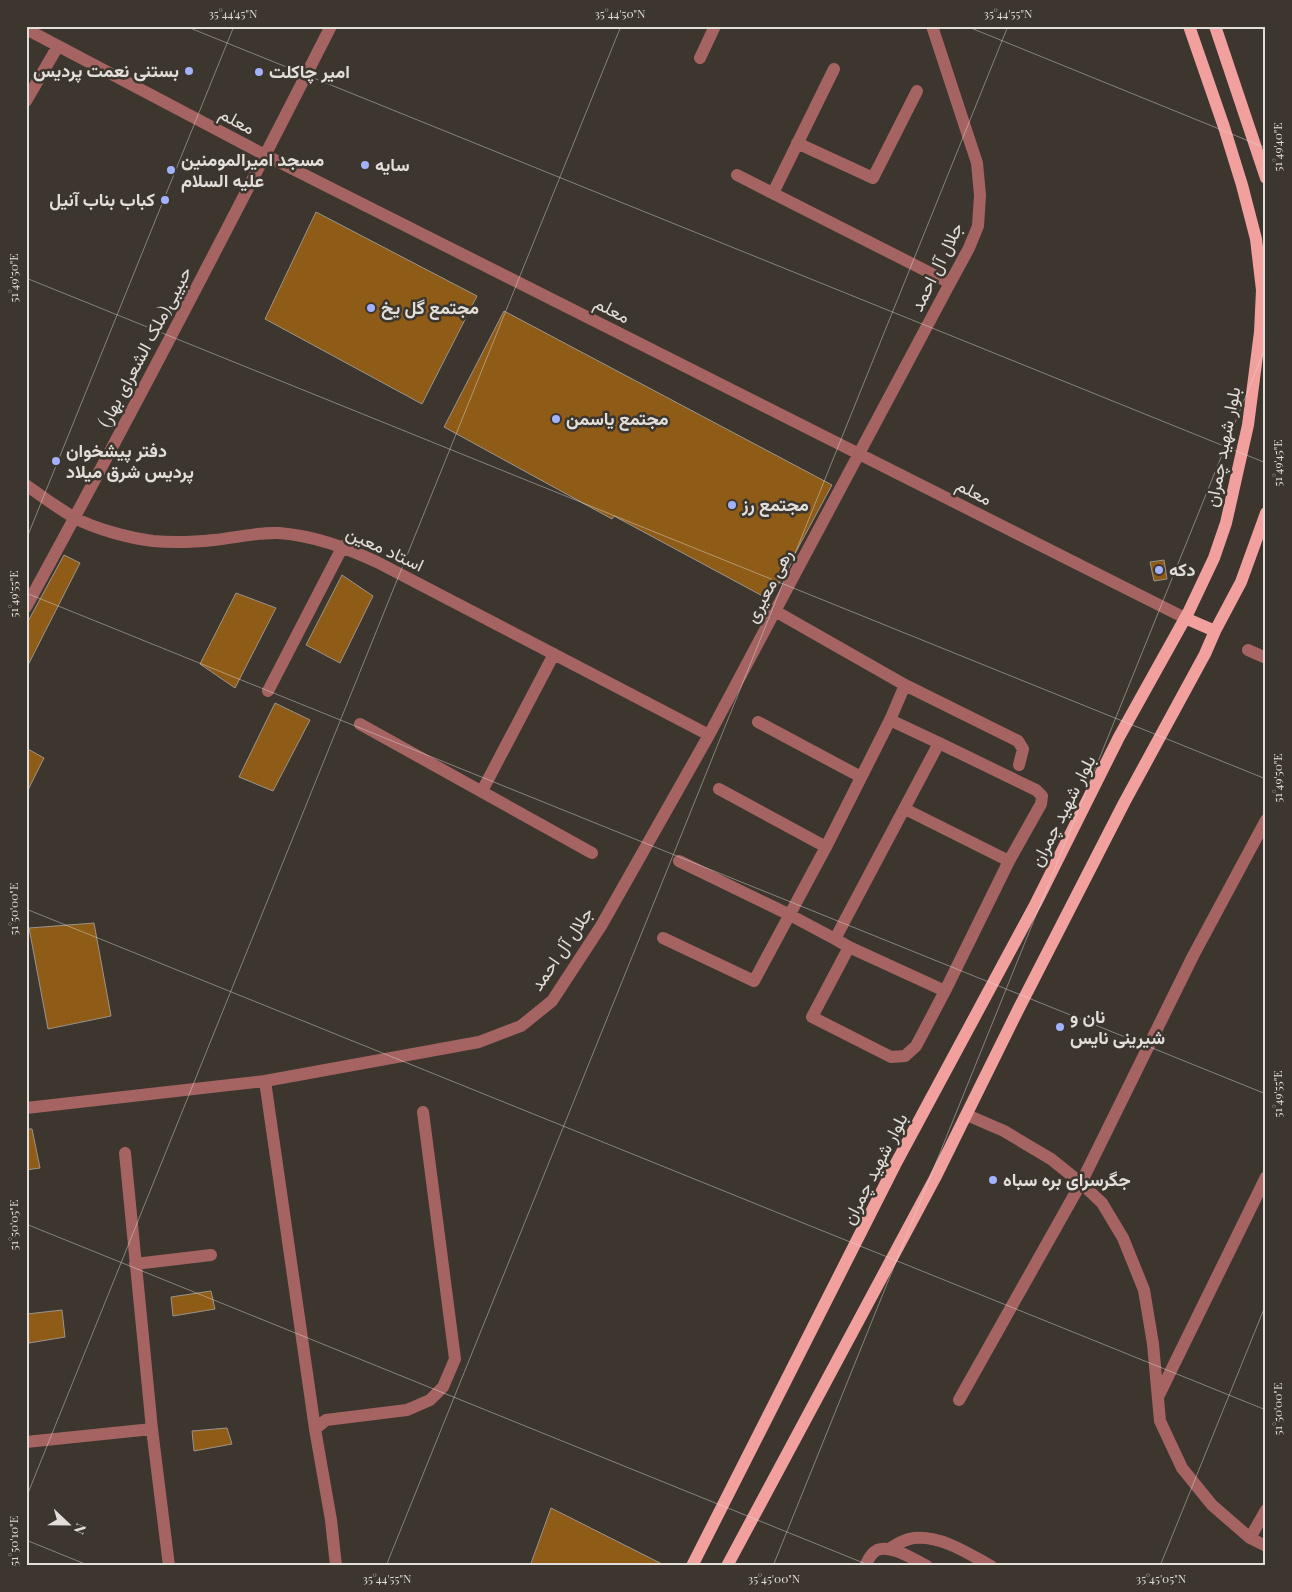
<svg xmlns="http://www.w3.org/2000/svg" width="1292" height="1592" font-family="'Playfair Display',Vazirmatn,serif">
	<rect width="100%" height="100%" fill="#3c362f"/>
	<!-- building -->
	<path fill="#8f5c18" stroke="#9b948c" d="M316,212L477,296L422,404L265,319Z
		M504,311L832,485L770,600L614,516L612,519L444,427Z
		M64,555L80,563L26,669V625Z
		M1164,560L1167,579L1154,581L1150,562Z
		M342,575L373,596L340,663L306,645Z
		M236,593L276,608L235,688L200,664Z
		M275,703L310,720L273,791L239,777Z
		M26,748L44,758L26,794Z
		M94,923L111,1016L48,1029L29,928Z
		M26,1129H32L40,1168L26,1170Z
		M211,1291L215,1309L173,1316L171,1297Z
		M62,1310L65,1337L29,1343L27,1314Z
		M227,1428L232,1444L194,1451L192,1431Z
		M551,1508L666,1566H530Z"/>
	<g fill="none" stroke-linecap="round" stroke-linejoin="round">
		<!-- minor -->
		<path stroke="#a56462" stroke-width="12" d="M26,29L265,155L1185,618
			M700,58L715,26
			M26,101L58,46
			M797,143L873,178L917,91
			M737,175L950,283
			M773,193L834,69
			M26,485C41,496 57,507 73,517C95,529 129,538 153,541C173,543 195,542 214,540C235,538 257,532 279,533C315,536 344,547 377,562L709,735
			M26,607C131,415 232,221 331,26
			M1248,650L1266,658
			M905,685L1018,741L1023,749L1019,765
			M268,691L343,546
			M890,720L939,743L835,939L849,947L812,1017L891,1057L905,1056L916,1046L945,991L1009,861L905,809
			M758,722L861,777
			M360,724L592,853
			M939,743L1036,790L1042,796L1041,804L1009,861
			M719,789L826,847
			M482,791L554,654
			M679,861L790,915L835,939
			M663,938L754,981L826,847L890,720L905,685L775,611
			M849,947L945,991
			M265,1081L315,1429L331,1520L336,1566
			M26,1108L265,1081L479,1042L521,1026L552,1001L601,926L709,735L950,283L969,248L978,226L980,195L977,163L932,26
			M967,1115L1004,1131L1051,1159L1081,1183L1102,1203L1123,1238L1144,1290L1153,1344L1160,1421L1182,1468L1212,1505L1250,1538L1266,1546
			M135,1264L211,1255
			M1158,1397L1266,1177
			M959,1400L1081,1183L1193,956L1266,820
			M152,1429L169,1566
			M315,1429L326,1420L407,1410L430,1400L443,1387L455,1359L423,1112
			M26,1442L152,1429L125,1153
			M1250,1538L1266,1510
			M889,1549C897,1544 905,1539 914,1538C941,1535 969,1554 991,1566
			M865,1566C868,1560 871,1553 877,1550C891,1544 915,1560 927,1566"/>
		<!-- major -->
		<path stroke="#f1a09e" stroke-width="12" d="M1215,26L1266,178
			M1185,618L1215,631
			M692,1566L895,1165L1036,903L1119,737L1188,613L1214,558L1226,523L1248,425L1260,332L1262,290L1256,239L1242,185L1224,127L1189,26
			M727,1566L935,1178L1019,1008L1124,803L1205,654L1215,631L1241,582L1266,513"/>
	</g>
	<!-- ticks -->
	<path fill="none" stroke="#e2deda" stroke-width="1" stroke-opacity="0.45" d="M185,26L1266,463M966,26L1266,148M26,278L1266,779M26,540L234,26M26,593L1266,1094M26,909L1266,1410M26,1224L871,1566M26,1498L621,26M26,1540L90,1566M386,1566L1008,26M773,1566L1266,346M1160,1566L1266,1304"/>
	<!-- markers -->
	<g fill="#a2b2fd" stroke="#3c362f" stroke-width="2">
		<circle cx="189" cy="71" r="5"/>
		<circle cx="259" cy="72" r="5"/>
		<circle cx="365" cy="165" r="5"/>
		<circle cx="171" cy="170" r="5"/>
		<circle cx="165" cy="200" r="5"/>
		<circle cx="371" cy="308" r="5"/>
		<circle cx="556" cy="419" r="5"/>
		<circle cx="56" cy="461" r="5"/>
		<circle cx="732" cy="505" r="5"/>
		<circle cx="1159" cy="570" r="5"/>
		<circle cx="1060" cy="1027" r="5"/>
		<circle cx="993" cy="1180" r="5"/>
	</g>
	<g text-anchor="middle" stroke-width="5" stroke-linejoin="round" paint-order="stroke">
		<!-- poi labels -->
		<g font-size="18" font-weight="bold" fill="#e2deda" stroke="#3c362f" text-anchor="start">
			<text x="179" y="77" text-anchor="end">بستنی نعمت پردیس</text>
			<text x="269" y="78">امیر چاکلت</text>
			<text x="181" y="166">مسجد امیرالمومنین<tspan x="181" dy="21">علیه السلام</tspan></text>
			<text x="375" y="171">سایه</text>
			<text x="155" y="206" text-anchor="end">کباب بناب آنیل</text>
			<text x="381" y="314">مجتمع گل یخ</text>
			<text x="566" y="425">مجتمع یاسمن</text>
			<text x="66" y="457">دفتر پیشخوان<tspan x="66" dy="21">پردیس شرق میلاد</tspan></text>
			<text x="742" y="511">مجتمع رز</text>
			<text x="1169" y="576">دکه</text>
			<text x="1070" y="1023">نان و<tspan x="1070" dy="21">شیرینی نایس</tspan></text>
			<text x="1003" y="1186">جگرسرای بره سباه</text>
		</g>
		<!-- street labels -->
		<g font-size="18" fill="#e2deda" stroke="#3c362f">
			<text transform="translate(237 121) rotate(28)" y="6">معلم</text>
			<text transform="translate(937 267) rotate(-64)" y="6">جلال آل احمد</text>
			<text transform="translate(612 310) rotate(27)" y="6">معلم</text>
			<text transform="translate(145 347) rotate(-62)" y="6">حبیبی(ملک الشعرای بهار)</text>
			<text transform="translate(1223 447) rotate(-79)" y="6">بلوار شهید چمران</text>
			<text transform="translate(974 492) rotate(27)" y="6">معلم</text>
			<text transform="translate(385 549) rotate(25)" y="6">استاد معین</text>
			<text transform="translate(769 586) rotate(-62)" y="6">رهی معیری</text>
			<text transform="translate(1063 811) rotate(-63)" y="6">بلوار شهید چمران</text>
			<text transform="translate(562 949) rotate(-56)" y="6">جلال آل احمد</text>
			<text transform="translate(875 1169) rotate(-63)" y="6">بلوار شهید چمران</text>
		</g>
	</g>
	<!-- border -->
	<rect width="1292" height="1592" fill="none" stroke="#3c362f" stroke-width="55"/>
	<!-- north arrow -->
	<g transform="translate(68 1524) rotate(112)" stroke="#3c362f" stroke-width="4" paint-order="stroke">
	<path d="M0-4L9 19L0 12L-9 19Z" fill="#e2deda"/>
	<text y="-8" font-size="14" font-weight="bold" text-anchor="middle" fill="#e2deda">N</text>
	</g>
	<rect x="28" y="28" width="1236" height="1536" fill="none" stroke="#e2deda" stroke-width="2"/>
	<g font-size="12" text-anchor="middle" fill="#e2deda">
		<text x="233" y="18">35°44'45"N</text>
		<text x="620" y="18">35°44'50"N</text>
		<text x="1008" y="18">35°44'55"N</text>
		<text transform="translate(1278 147) rotate(-90)" y="4">51°49'40"E</text>
		<text transform="translate(14 278) rotate(-90)" y="4">51°49'50"E</text>
		<text transform="translate(1278 463) rotate(-90)" y="4">51°49'45"E</text>
		<text transform="translate(14 594) rotate(-90)" y="4">51°49'55"E</text>
		<text transform="translate(1278 778) rotate(-90)" y="4">51°49'50"E</text>
		<text transform="translate(14 909) rotate(-90)" y="4">51°50'00"E</text>
		<text transform="translate(1278 1094) rotate(-90)" y="4">51°49'55"E</text>
		<text transform="translate(14 1225) rotate(-90)" y="4">51°50'05"E</text>
		<text transform="translate(1278 1409) rotate(-90)" y="4">51°50'00"E</text>
		<text transform="translate(14 1541) rotate(-90)" y="4">51°50'10"E</text>
		<text x="387" y="1583">35°44'55"N</text>
		<text x="774" y="1583">35°45'00"N</text>
		<text x="1161" y="1583">35°45'05"N</text>
	</g>
</svg>
